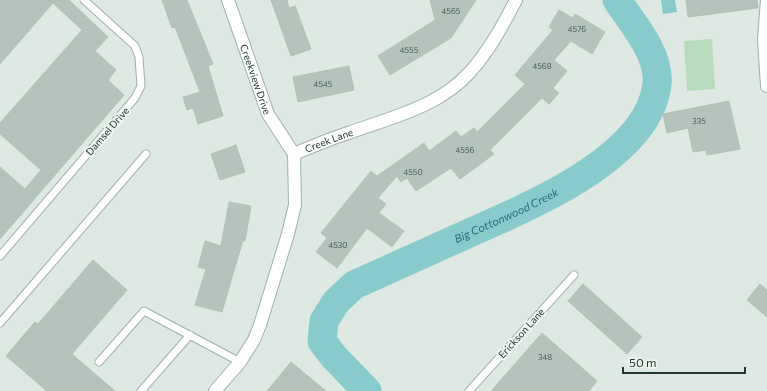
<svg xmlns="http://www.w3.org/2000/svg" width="767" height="391" font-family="Commissioner,sans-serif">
	<rect width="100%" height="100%" fill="#dfe9e3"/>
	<!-- green -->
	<path fill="#b8dabd" d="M712,39L715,89L687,91L684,41Z"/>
	<!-- water -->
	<path fill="#89cacc" d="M661,0H675L677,12L663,14Z"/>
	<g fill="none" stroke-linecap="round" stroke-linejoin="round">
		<!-- river -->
		<path stroke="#89cacc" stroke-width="29" id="s1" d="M367,391L334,357L322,341L324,321L336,302L354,285C391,268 428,252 465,235C525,208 649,159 657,84C660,54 633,24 617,0"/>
	</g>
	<!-- building -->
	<path fill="#b4c4bc" stroke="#b2c2b9" d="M0,0H69L108,37L95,51L116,70L108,80L124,95L0,239V167L25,189L41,170L0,134V123L82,30L53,3L0,64Z
		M162,0H187L213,64L208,66L223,116L198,124L193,108L187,110L183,97L200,92L175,27L172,28Z
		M271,0H287L289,8L295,6L311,49L291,56Z
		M430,0H476L451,38L390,75L378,56L435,20Z
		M686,0H757L758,8L688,17Z
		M559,10L573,18L575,14L605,32L592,54L571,41L554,60L567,71L553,88L559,93L549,104L542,98L490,150L494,154L460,179L451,168L416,191L407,178L401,182L397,176L378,198L386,204L379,213L404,231L392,247L367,228L337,268L316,252L327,238L321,233L371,171L377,176L424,143L429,151L456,131L461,137L474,128L477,132L525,84L515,75L553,30L549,27Z
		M349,66L354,90L298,102L293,77Z
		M729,101L740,149L707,155L706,150L693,152L688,128L667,133L663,114Z
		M236,145L245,172L220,180L211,154Z
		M229,202L251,206L245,241L243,240L222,312L195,305L206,269L198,267L205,241L221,246Z
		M93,260L127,290L72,354L115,391H47L6,356L35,322L38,324Z
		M583,284L642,337L627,354L568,301Z
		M760,284L767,290V317L747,300Z
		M542,333L597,381L589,391H491Z
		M291,362L326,391H267Z"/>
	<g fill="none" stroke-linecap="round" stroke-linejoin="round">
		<defs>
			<path id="service" d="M0,256L135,98L141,86L139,57L135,46L84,0
				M0,323L146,154
				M99,362L144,311L240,362
				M141,391L190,335
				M469,391L574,275"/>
			<g id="minor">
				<path id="s2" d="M228,0L268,114L294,154"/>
				<path d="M767,0L764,39L767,86"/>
				<path id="s3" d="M215,391L240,362L254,340L260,325L288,234L295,205L294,154C313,146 332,138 351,132C393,117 440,106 470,72C489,51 503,25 516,0"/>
			</g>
		</defs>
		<!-- service casing -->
		<use href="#service" stroke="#a2b0a9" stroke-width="9"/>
		<!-- minor casing -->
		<use href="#minor" stroke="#a2b0a9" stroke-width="14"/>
		<!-- service -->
		<use href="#service" stroke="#fff" stroke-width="7"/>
		<!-- minor -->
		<use href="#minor" stroke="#fff" stroke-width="12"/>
	</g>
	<g text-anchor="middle" stroke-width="4" stroke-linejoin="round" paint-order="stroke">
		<!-- number labels -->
		<g font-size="8" fill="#465b52">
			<text x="451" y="14">4565</text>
			<text x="577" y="32">4576</text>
			<text x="409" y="53">4555</text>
			<text x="542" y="69">4568</text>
			<text x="323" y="87">4545</text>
			<text x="699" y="124">335</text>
			<text x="465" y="153">4556</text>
			<text x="413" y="175">4550</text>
			<text x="338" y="248">4530</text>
			<text x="545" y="360">348</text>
		</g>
		<!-- street labels -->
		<g font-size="10" fill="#21382f" stroke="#eff6f1">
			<text dy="4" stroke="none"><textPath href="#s2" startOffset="84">Creekview Drive</textPath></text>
			<text transform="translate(107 131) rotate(-49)" y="4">Damsel Drive</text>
			<text dy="4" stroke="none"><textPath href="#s3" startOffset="294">Creek Lane</textPath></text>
			<text transform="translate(521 333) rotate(-48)" y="4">Erickson Lane</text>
		</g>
		<!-- water labels -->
		<g font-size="11" font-style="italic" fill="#1f6d70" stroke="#eff6f1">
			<text dy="4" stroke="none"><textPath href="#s1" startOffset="302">Big Cottonwood Creek</textPath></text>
		</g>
	</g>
	<!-- scale -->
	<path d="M623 367v6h122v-6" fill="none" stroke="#21382f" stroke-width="2"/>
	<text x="629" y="367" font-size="12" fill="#21382f" stroke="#eff6f1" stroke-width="3" paint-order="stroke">50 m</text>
</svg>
